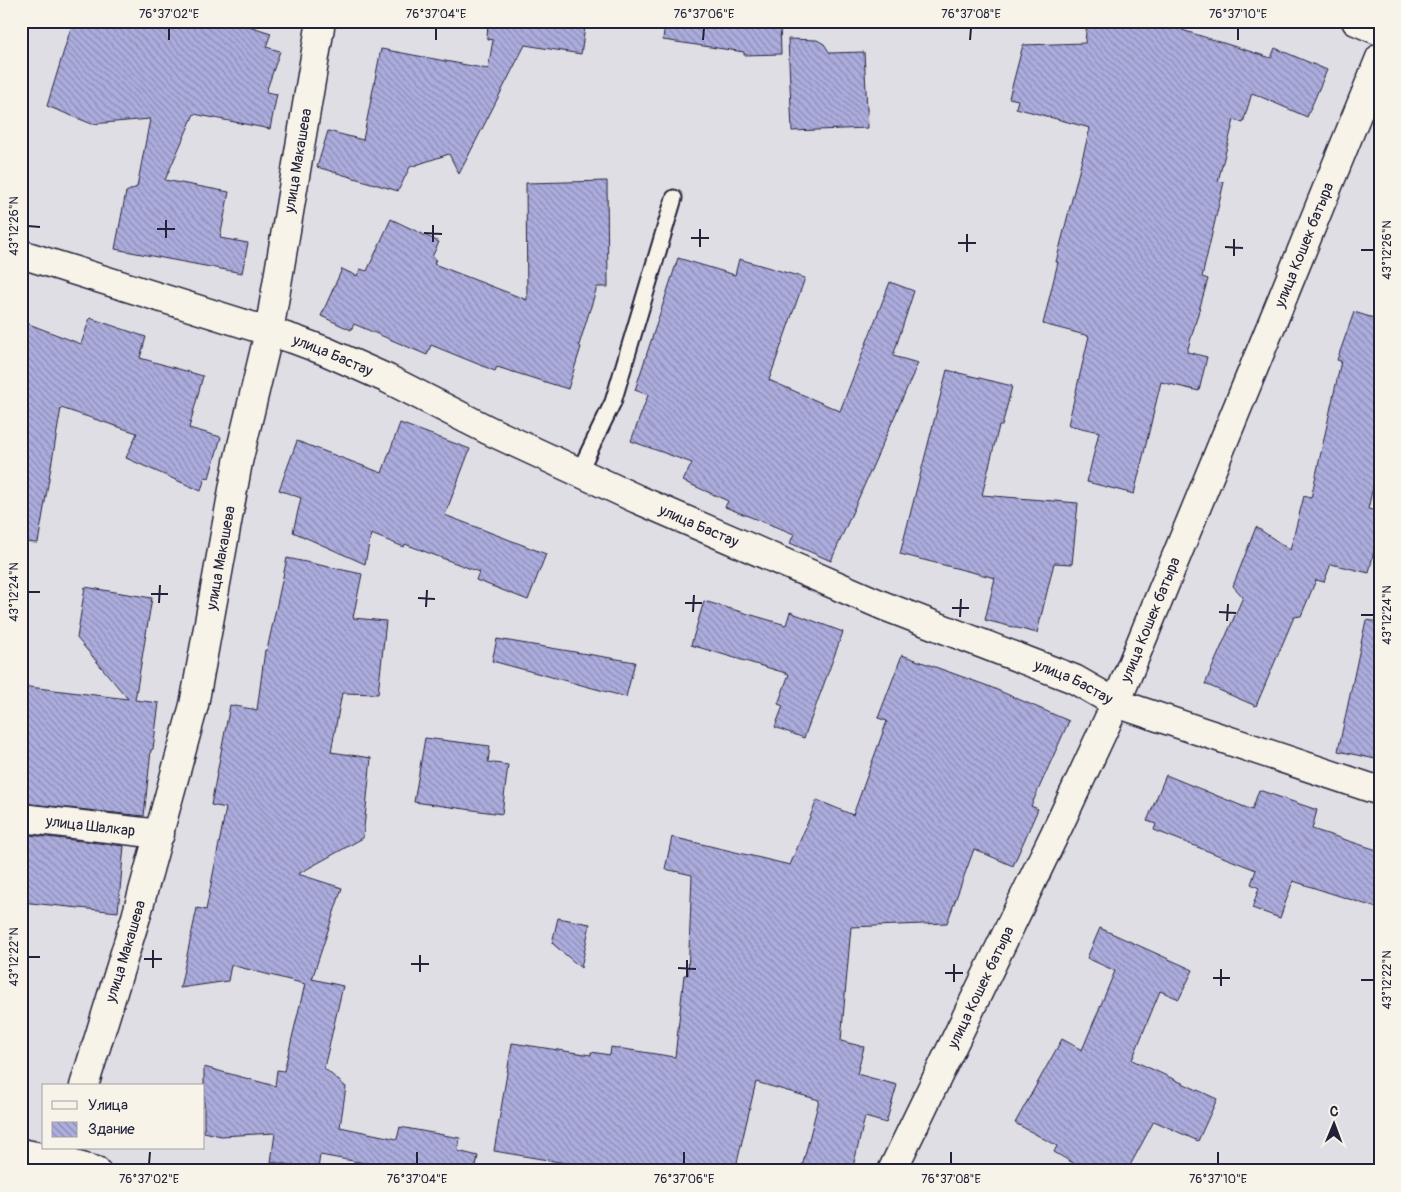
<svg xmlns="http://www.w3.org/2000/svg" width="1401" height="1192" font-family="Pangolin,sans-serif">
	<defs>
		<pattern id="building-back-hatch" width="6" height="6" patternUnits="userSpaceOnUse" patternTransform="scale(1.25)"><rect width="6" height="6" fill="#acacdd"/><path d="M-1 5l2 2M0 0l6 6M5-1l2 2" fill="none" stroke="#8c8cb4"/></pattern>
	</defs>
	<rect width="100%" height="100%" fill="#e0dee5"/>
	<filter id="ink" filterUnits="userSpaceOnUse"><feTurbulence type="fractalNoise" baseFrequency=".02" numOctaves="2"/><feDisplacementMap in="SourceGraphic" scale="10" xChannelSelector="R" yChannelSelector="G"/><feConvolveMatrix kernelMatrix="1 2 1 2 8 2 1 2 1" color-interpolation-filters="sRGB"/></filter>
	<g filter="url(#ink)">
		<!-- building -->
		<path fill="url(#building-back-hatch)" stroke="#22223b" d="M73,21H233L271,33L266,47L280,51L266,92L277,94L270,129L194,114L165,180L229,192L220,238L248,243L242,273L115,249L126,192L137,187L150,119L92,124L47,106Z
			M488,21H586L581,54L525,45L459,174L449,154L410,167L398,191L317,167L328,131L363,140L381,49L488,69L493,40L487,39Z
			M665,21H780L781,54L744,55V52L663,40Z
			M1087,21H1184L1182,30L1271,58L1275,48L1327,70L1307,117L1252,93L1243,123L1234,120L1218,181L1224,182L1202,277L1208,279L1187,352L1207,357L1199,391L1161,382L1134,494L1087,482L1099,432L1068,425L1089,336L1043,324L1058,262H1056L1090,128L1016,108L1018,100L1009,98L1023,45L1085,43Z
			M788,39L817,40L824,44L830,53L864,52L868,128L792,131Z
			M607,181L608,287H597L579,345L581,347L568,389L497,367L495,371L431,345L427,355L354,324L351,330L321,316L342,269L357,276L360,269L367,271L391,219L439,242L432,257L436,259L434,264L527,300L526,183Z
			M678,258L735,275L739,259L805,278L769,380L840,411L890,282L914,291L893,356L918,363L831,561L790,543L794,534L725,507L728,501L683,481L692,463L631,441L648,395L635,390Z
			M1354,312L1380,320V456L1368,509L1380,512V524L1369,573L1331,564L1324,582L1316,580L1301,616L1294,617L1256,706L1205,684L1243,597L1233,586L1256,527L1290,550L1304,496L1311,498L1341,361L1337,360Z
			M90,318L146,337L140,358L203,376L189,428L221,437L209,478L205,477L201,491L126,458L137,433L61,408L38,543L21,542V321L81,344Z
			M947,370L1012,386L1002,426H999L982,495L1078,503L1072,564L1054,563L1037,633L985,620L995,578L900,554Z
			M400,423L470,449L445,515L546,554L528,600L476,580L479,572L405,544L404,547L371,534L365,564L293,532L301,498L279,490L297,441L382,473Z
			M287,558L362,574L353,618L386,621L378,694L342,693L331,752L371,758L363,838L298,874L342,888L312,979L343,986L324,1068L346,1087L340,1127L397,1139L400,1127L460,1138L458,1151L478,1156L475,1171H392V1168L320,1155L318,1169L271,1162L275,1133L221,1136L204,1132V1067L275,1086L277,1070L284,1071L305,984L231,965L228,981L180,988L197,908L206,910L226,808L211,805L230,705L257,710L265,650H267Z
			M85,587L152,598L135,700L159,703L153,749L151,750L144,816L21,803V686L128,699L77,638Z
			M704,601L786,625L790,612L843,632L804,738L775,727L783,706L778,704L789,674L691,645Z
			M1366,620L1380,622V760L1338,751Z
			M497,639L635,662L626,697L492,661Z
			M902,655L988,686L1069,721L1031,806L1038,809L1013,866L974,849L947,923L851,927L841,1041L864,1047L857,1074L897,1085L886,1123L865,1117L852,1171H801L819,1100L756,1082L735,1171H613L494,1151L512,1043L591,1055V1052L610,1055L611,1047L675,1057L684,975H688L692,875L665,869L672,837L790,865L817,800L853,815L887,721L878,718Z
			M425,738L490,746L488,762L508,765L502,814L414,802Z
			M1166,775L1252,810L1259,790L1317,810L1312,829L1380,851V909L1293,881L1280,918L1252,908L1259,888L1251,884L1256,870L1154,830L1156,824L1147,821Z
			M21,834L124,846L118,912L21,902Z
			M558,918L590,924L581,968L552,943Z
			M1100,928L1193,970L1179,999L1160,991L1132,1060L1217,1099L1198,1141L1154,1121L1127,1171H1087L1054,1152L1057,1146L1015,1123L1062,1039L1082,1050L1115,971L1087,958Z"/>
		<g fill="none" stroke-linecap="round" stroke-linejoin="round">
			<defs>
				<path id="service" d="M579,472L613,402L674,198"/>
				<g id="minor">
					<path d="M1356,21L1380,31"/>
					<path id="s1" d="M21,254L296,340L325,351L388,379L488,430L637,499L884,606L1074,679L1116,703L1380,791"/>
					<path id="s2" d="M21,818L160,834"/>
					<path d="M21,1153L60,1161L96,1171"/>
					<path id="s3" d="M892,1171L1060,823L1116,703L1280,304L1380,58"/>
				</g>
				<g id="tertiary">
					<path id="s4" d="M84,1086L136,917L194,705L238,462L269,332L321,21"/>
					<path d="M58,1171L64,1148"/>
				</g>
			</defs>
			<!-- service casing -->
			<use href="#service" stroke="#22223b" stroke-width="19"/>
			<!-- minor casing -->
			<use href="#minor" stroke="#22223b" stroke-width="31"/>
			<!-- tertiary casing -->
			<use href="#tertiary" stroke="#22223b" stroke-width="31"/>
			<!-- service -->
			<use href="#service" stroke="#f7f3e8" stroke-width="15"/>
			<!-- minor -->
			<use href="#minor" stroke="#f7f3e8" stroke-width="28"/>
			<!-- tertiary -->
			<use href="#tertiary" stroke="#f7f3e8" stroke-width="28"/>
		</g>
	</g>
	<!-- ticks -->
	<path fill="none" stroke="#22223b" stroke-width="2" d="M169,40V28M436,40V28M703,40L704,28M970,40L971,28M1238,40V28M28,226L40,227M157,229H175M424,233L442,234M166,238V220M691,238H709M433,242V225M958,243H976M700,247V229M1225,247L1243,248M1361,250H1374M967,252V234M1234,256V239M28,592H40M151,594H168M418,598L435,599M159,603L160,585M685,603H702M426,607L427,590M952,608H969M693,612L694,595M1219,612L1236,613M1361,615H1374M960,617L961,599M1227,621L1228,604M28,957H40M144,959H162M411,964H429M153,968V950M678,968L696,969M420,972V955M945,973H963M687,977V960M1213,978H1230M1361,980H1374M954,982V964M1221,986V969M149,1164L150,1152M417,1164V1152M684,1164V1152M951,1164V1152M1218,1164V1152"/>
	<g text-anchor="middle" stroke-width="5" stroke-linejoin="round" paint-order="stroke">
		<!-- street labels -->
		<g font-size="15" fill="#22223b" stroke="#f7f3e8">
			<text dy="5" stroke="none"><textPath href="#s4" startOffset="951">улица Макашева</textPath></text>
			<text dy="5" stroke="none"><textPath href="#s3" startOffset="1014">улица Кошек батыра</textPath></text>
			<text dy="5" stroke="none"><textPath href="#s1" startOffset="328">улица Бастау</textPath></text>
			<text dy="5" stroke="none"><textPath href="#s1" startOffset="732">улица Бастау</textPath></text>
			<text dy="5" stroke="none"><textPath href="#s4" startOffset="546">улица Макашева</textPath></text>
			<text dy="5" stroke="none"><textPath href="#s3" startOffset="609">улица Кошек батыра</textPath></text>
			<text dy="5" stroke="none"><textPath href="#s1" startOffset="1138">улица Бастау</textPath></text>
			<text dy="5" stroke="none"><textPath href="#s2" startOffset="70">улица Шалкар</textPath></text>
			<text dy="5" stroke="none"><textPath href="#s4" startOffset="141">улица Макашева</textPath></text>
			<text dy="5" stroke="none"><textPath href="#s3" startOffset="204">улица Кошек батыра</textPath></text>
		</g>
	</g>
	<!-- margin -->
	<rect width="1401" height="1192" fill="none" stroke="#f7f3e8" stroke-width="55"/>
	<!-- legend -->
	<rect x="42" y="1084" width="162" height="65" fill="#f7f3e8" stroke="#a29fa3"/>
	<rect x="52" y="1101" width="25" height="8" fill="#f7f3e8" stroke="#a29fa3"/>
	<text x="88" y="1110" font-size="15" fill="#22223b">Улица</text>
	<rect x="52" y="1122" width="25" height="15" fill="url(#building-back-hatch)" stroke="#a29fa3"/>
	<text x="88" y="1134" font-size="15" fill="#22223b">Здание</text>
	<!-- north arrow -->
	<g transform="translate(1334 1124) rotate(1)" stroke="#f7f3e8" stroke-width="4" paint-order="stroke">
	<path d="M0-4L9 19L0 12L-9 19Z" fill="#22223b"/>
	<text y="-8" font-size="14" font-weight="bold" text-anchor="middle" fill="#22223b">С</text>
	</g>
	<rect x="28" y="28" width="1346" height="1136" fill="none" stroke="#22223b" stroke-width="2"/>
	<g font-size="12" text-anchor="middle" fill="#22223b">
		<text x="169" y="18">76°37'02"E</text>
		<text x="436" y="18">76°37'04"E</text>
		<text x="704" y="18">76°37'06"E</text>
		<text x="971" y="18">76°37'08"E</text>
		<text x="1238" y="18">76°37'10"E</text>
		<text transform="translate(14 226) rotate(-90)" y="4">43°12'26"N</text>
		<text transform="translate(1387 250) rotate(-90)" y="4">43°12'26"N</text>
		<text transform="translate(14 592) rotate(-90)" y="4">43°12'24"N</text>
		<text transform="translate(1387 615) rotate(-90)" y="4">43°12'24"N</text>
		<text transform="translate(14 957) rotate(-90)" y="4">43°12'22"N</text>
		<text transform="translate(1387 980) rotate(-90)" y="4">43°12'22"N</text>
		<text x="149" y="1183">76°37'02"E</text>
		<text x="417" y="1183">76°37'04"E</text>
		<text x="684" y="1183">76°37'06"E</text>
		<text x="951" y="1183">76°37'08"E</text>
		<text x="1218" y="1183">76°37'10"E</text>
	</g>
</svg>
